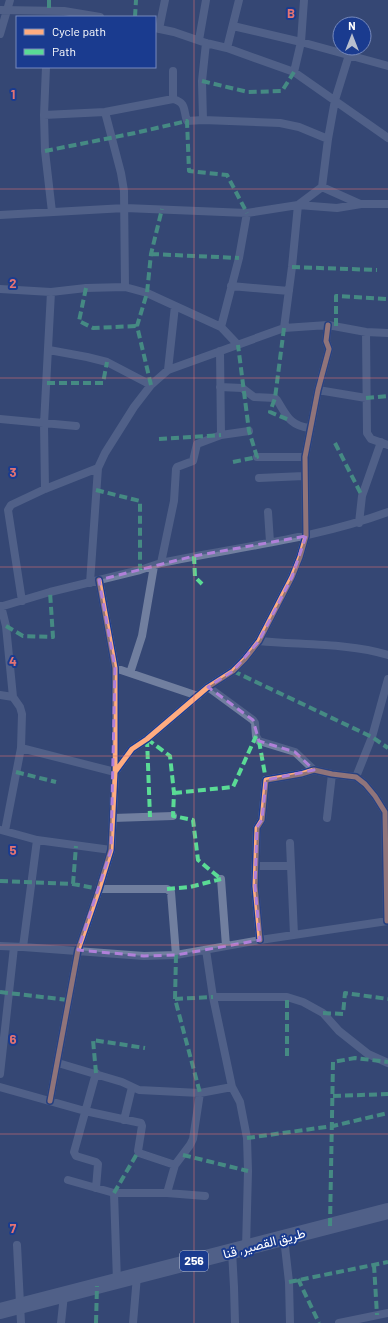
<svg xmlns="http://www.w3.org/2000/svg" width="388" height="1323" font-family="Barlow,Vazirmatn,sans-serif">
	<rect width="100%" height="100%" fill="#354774"/>
	<g fill="none" stroke-linecap="round" stroke-linejoin="round">
		<!-- street -->
		<path stroke="#717f9f" stroke-width="8" d="M0,10L64,11L100,17
			M233,26L301,42L388,66
			M155,28L174,32L206,43L227,48L294,72L388,138
			M159,29L165,0
			M0,34L10,0
			M199,40L206,0
			M227,48L239,0
			M46,67L44,115L45,151L52,212
			M173,71V99
			M294,72L301,42L304,0
			M105,112L121,173L124,191L125,287
			M44,115L105,112L173,99C187,103 183,110 187,121L203,120L280,123L299,127L328,139
			M203,120L202,81L206,43
			M322,187L360,204
			M0,215L125,208L247,213L298,205L337,208L361,204H388
			M231,286L289,291
			M0,289L51,292L86,288L125,287L147,293L221,327L238,345
			M221,327L239,258L247,213
			M284,328L292,267L298,205L322,187L328,139L335,100L349,55
			M366,332L367,433L371,439L388,445
			M49,350L87,357L107,362L151,385
			M220,351L221,435
			M168,370L175,306
			M220,387L242,388L254,397L275,398L277,400C287,416 290,426 310,428
			M318,390L366,398
			M0,419L76,426
			M257,457H305
			M259,478L304,476
			M45,489L44,424L51,292
			M268,512L270,542
			M359,523L362,496L381,442
			M161,563L174,501L176,469L177,467L193,461L197,444L221,435L249,431
			M90,583L98,468L105,453L134,407L151,385L168,370L284,328L328,325L366,332L388,333
			M22,601L8,510L11,505L45,489L98,468
			M1,606L6,626L13,697L20,707L22,714L21,748L5,831
			M0,607L50,592L140,570L161,563C237,547 315,539 388,512
			M259,641C299,645 349,643 388,655
			M115,668L198,696
			M130,673L142,636L154,566
			M208,687L253,720L255,723L256,736L259,741L295,752L314,770
			M0,695L13,697
			M21,748L115,772
			M115,772L132,749L147,739L208,687L233,671L245,659L259,641L292,577L300,557L306,536L305,457L318,390L329,349L326,341L328,325
			M356,777L372,737L388,679
			M113,818L173,816
			M327,818L332,774
			M1,830L37,840L111,850
			M290,843L294,935
			M256,866H291
			M221,879L226,946
			M99,889H167L171,892L176,955
			M260,940L255,886L257,828L262,820L266,780L301,774L314,770L332,774L356,777L365,784L375,796L385,812L387,921
			M0,946L23,947L144,956L176,955L260,940L388,921
			M23,947L37,840
			M206,950L213,997L232,1087L240,1102L247,1138L248,1171L246,1248
			M213,997H287L303,1002L323,1013L339,1031L368,1054L388,1063
			M58,1063L122,1082L139,1090L200,1093L232,1087
			M96,1073L74,1152L76,1156L96,1162L98,1164L96,1188
			M0,1074L14,947
			M0,1087L85,1111L141,1123L142,1126L138,1151L139,1153L175,1165
			M50,1101L78,950L99,889L111,850L115,772V668L99,580
			M124,1120L132,1087
			M68,1180L114,1193H167L205,1196
			M114,1193L117,1281
			M167,1193L175,1165L190,1145L193,1139L200,1093
			M284,1238L289,1282L290,1323
			M17,1245L21,1323
			M232,1251L234,1287L235,1323
			M61,1323L64,1295
			M133,1323L137,1276
			M339,1323L388,1313"/>
		<!-- highway -->
		<path stroke="#727f9f" stroke-width="16" d="M0,1311L388,1211"/>
		<!-- quiet -->
		<path stroke="#5adb95" stroke-width="4" stroke-dasharray="8 4" stroke-linecap="butt" d="M49,0V11
			M135,17L136,0
			M202,81L248,92L282,91L294,72
			M45,151L135,133L187,121L189,171L227,175L247,213
			M151,254L239,258
			M292,267L377,270
			M86,288L79,321L93,328L137,326
			M336,326V296L388,299
			M284,328L275,398L270,412L289,420
			M47,383H103L107,362
			M151,385L137,326L147,293L151,254L162,209
			M366,398L388,396
			M159,439L221,435
			M335,443L362,496
			M233,462L257,457L249,431L238,345
			M96,490L140,501V570
			M194,556L195,577L202,584
			M6,626L23,636L53,637L50,592
			M233,671L372,737L388,748
			M147,739L170,756L174,793L173,816L193,820L198,860L221,879
			M147,739L150,817
			M259,741L266,780
			M16,772L56,782
			M174,793L233,787L256,736
			M0,881L73,884L99,889
			M73,884L76,846
			M167,889L190,887L221,879
			M176,955L175,999L200,1093
			M0,992L68,1000
			M175,999L213,997
			M323,1013L343,1014L345,993L388,999
			M287,1056V997
			M96,1073L93,1040L145,1048
			M333,1096L388,1094
			M247,1138L333,1126L388,1113
			M183,1155L248,1171
			M114,1193L138,1152
			M330,1226L333,1062L355,1058L388,1062
			M374,1265L377,1315
			M298,1279L319,1323
			M289,1282L388,1262
			M96,1323L97,1286"/>
		<defs>
			<path id="cycleway" d="M115,772L132,749L147,739L208,687L233,671L245,659L259,641L292,577L300,557L306,536L305,457L318,390L329,349L326,341L328,325
				M260,940L255,886L257,828L262,820L266,780L301,774L314,770L332,774L356,777L365,784L375,796L385,812L387,921
				M50,1101L78,950L99,889L111,850L115,772V668L99,580"/>
		</defs>
		<!-- cycleway casing -->
		<use href="#cycleway" stroke="#1a3b8f" stroke-width="8"/>
		<!-- cycleway -->
		<use href="#cycleway" stroke="#ffac80" stroke-width="5"/>
	</g>
	<!-- marked area -->
	<path d="M0 0H388V1323H0ZM306,536L292,577L259,641L233,671L208,687L253,720L259,741L295,752L314,770L266,780L262,820L257,827L255,886L260,940L176,955L144,956L78,950L111,850L115,668L99,580L194,556Z" fill="#354774" fill-opacity=".55" fill-rule="evenodd"/>
	<path fill="none" stroke="#b080d9" stroke-width="3" stroke-dasharray="8 5" stroke-linejoin="round" d="M306,536L292,577L259,641L233,671L208,687L253,720L259,741L295,752L314,770L266,780L262,820L257,827L255,886L260,940L176,955L144,956L78,950L111,850L115,668L99,580L194,556Z"/>
	<!-- grid -->
	<path fill="none" stroke="#e47373" stroke-width="1" stroke-opacity="0.55" d="M194,0V1323M0,189H388M0,378H388M0,567H388M0,756H388M0,945H388M0,1134H388"/>
	<g text-anchor="middle" stroke-width="4" stroke-linejoin="round" paint-order="stroke">
		<!-- shield labels -->
		<rect fill="#1a3b8f" stroke="#bac4dd" stroke-width="1" x="180" y="1251" width="28" height="20" rx="3"/>
		<g font-size="12" font-weight="bold" fill="#fff">
			<text x="194" y="1265">256</text>
		</g>
		<!-- street labels -->
		<g font-size="13" fill="#fff" stroke="#1a3b8f">
			<text transform="translate(264 1243) rotate(-15)" y="5">طريق القصير, قنا</text>
		</g>
	</g>
	<g font-size="13" text-anchor="middle" font-weight="bold" fill="#e47373" stroke="#1a3b8f" stroke-width="4" stroke-linejoin="round" paint-order="stroke">
		<text x="291" y="18">B</text>
		<text x="13" y="99">1</text>
		<text x="13" y="288">2</text>
		<text x="13" y="477">3</text>
		<text x="13" y="666">4</text>
		<text x="13" y="855">5</text>
		<text x="13" y="1044">6</text>
		<text x="13" y="1233">7</text>
	</g>
	<!-- legend -->
	<rect x="16" y="16" width="140" height="52" fill="#1a3b8f" stroke="#7689bc"/>
	<rect x="24" y="29" width="20" height="6" fill="#ffac80" stroke="#7689bc"/>
	<text x="52" y="36" font-size="12" fill="#ffffff">Cycle path</text>
	<rect x="24" y="49" width="20" height="6" fill="#5adb95" stroke="#7689bc"/>
	<text x="52" y="56" font-size="12" fill="#ffffff">Path</text>
	<!-- north arrow -->
	<g transform="translate(352 36)"><circle r="19" fill="#1a3b8f" stroke="#7689bc"/>
	<path d="M0-3L7 15L0 10L-7 15Z" fill="#b8bfce"/>
	<text y="-6" font-size="11" font-weight="bold" text-anchor="middle" fill="#ffffff">N</text>
	</g>
</svg>
